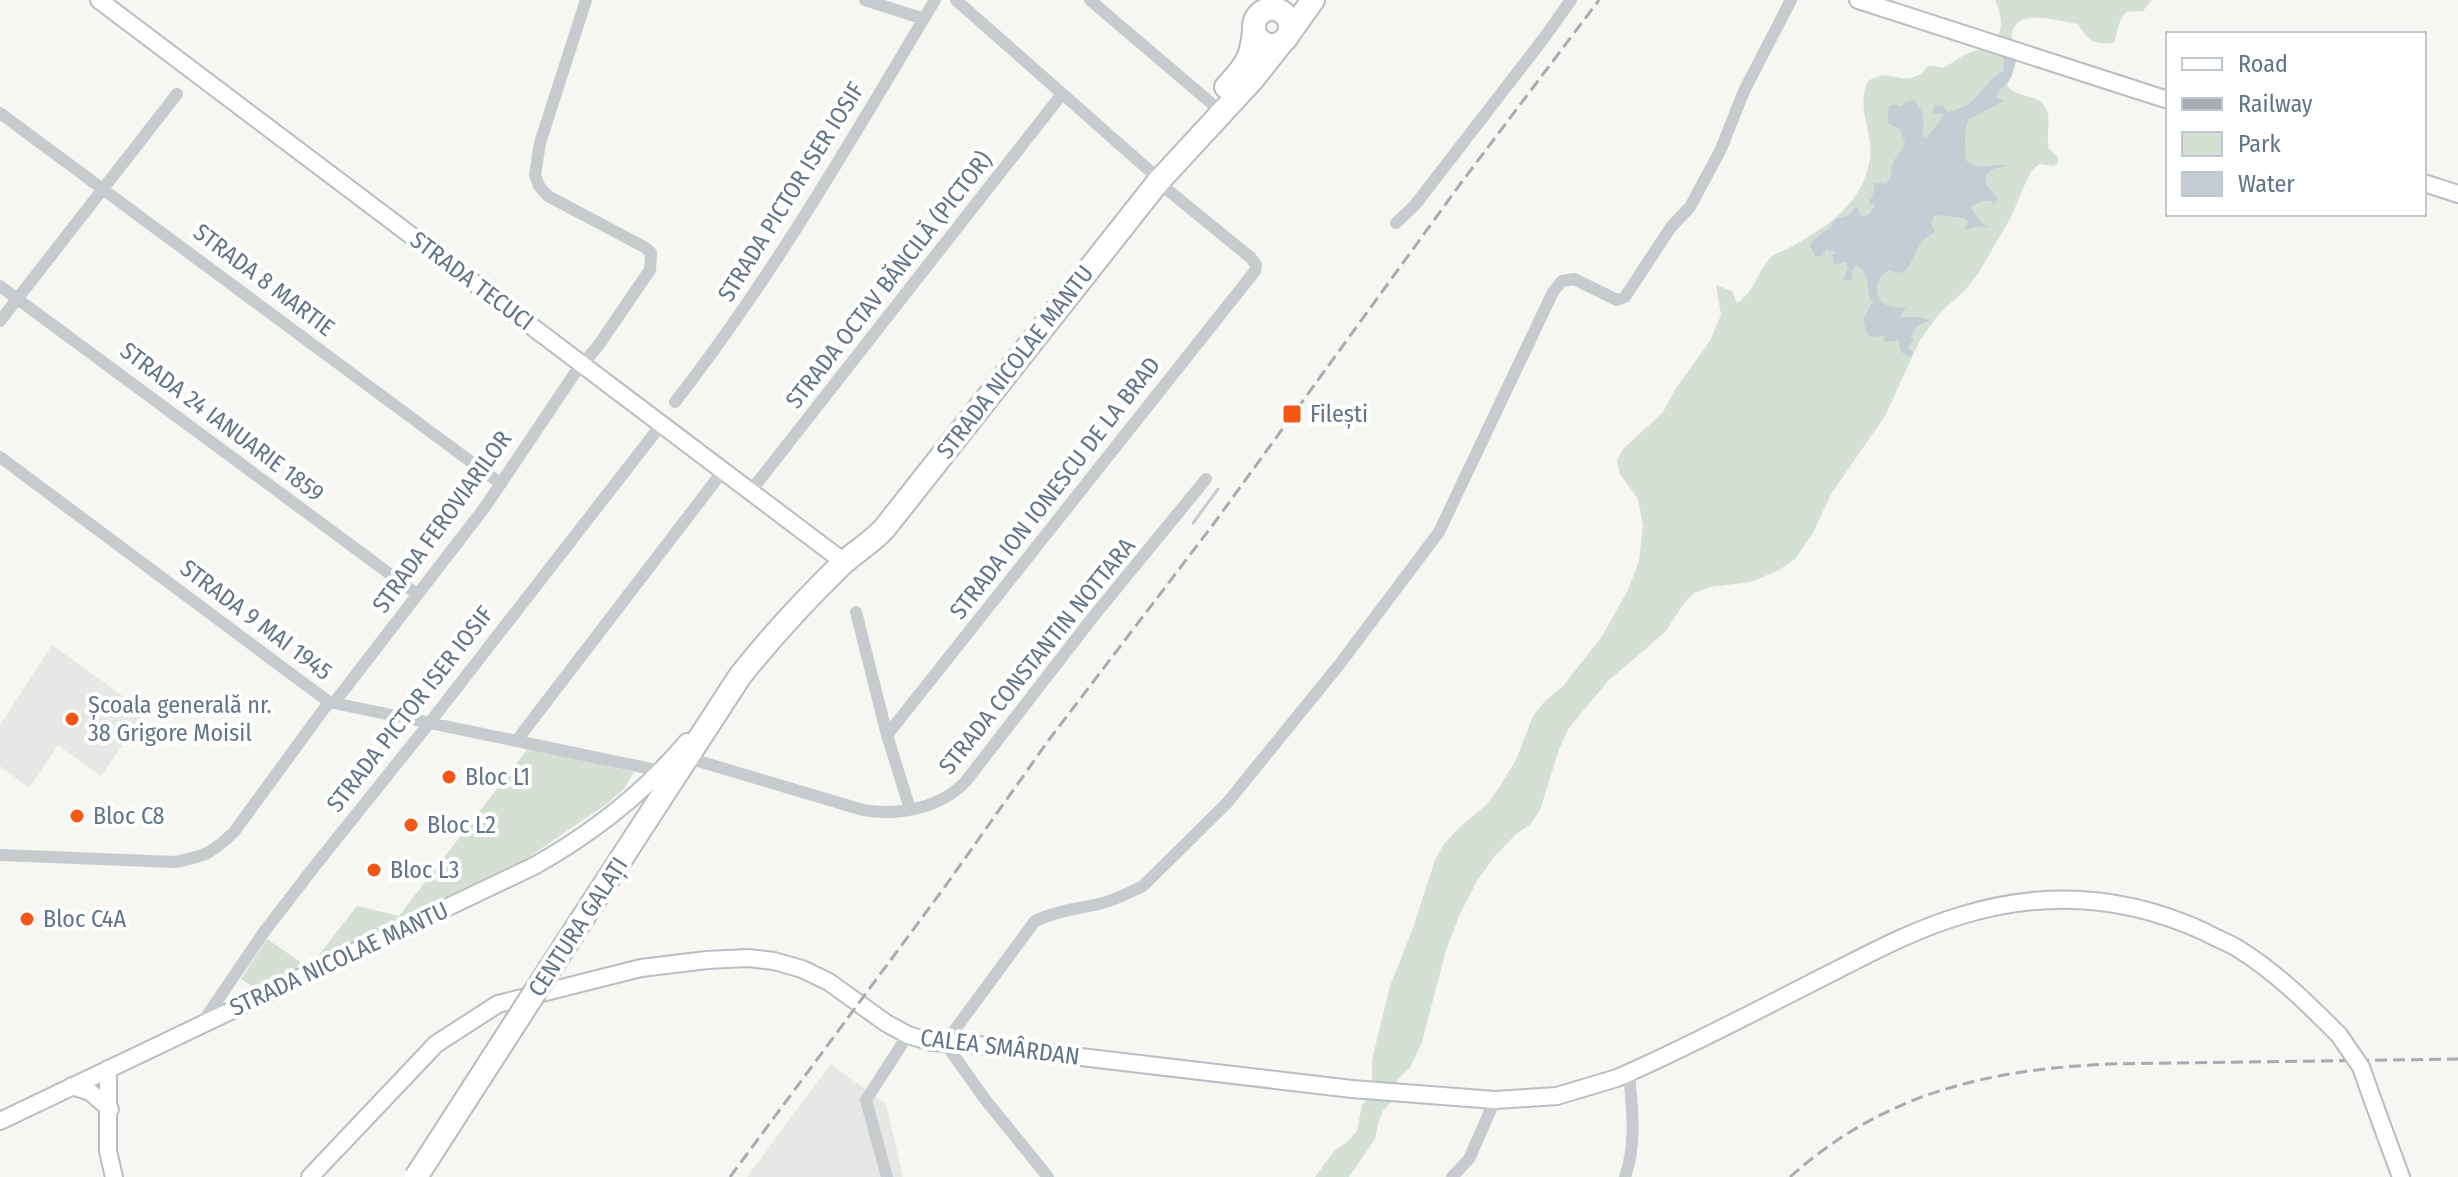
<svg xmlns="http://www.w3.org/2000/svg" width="2458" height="1177" font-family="'Fira Sans Condensed',sans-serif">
	<rect width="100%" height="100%" fill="#f6f6f2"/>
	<!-- built -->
	<path fill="#e7e8e6" d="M52,645L145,712L101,776L58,745L29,788L0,766V725Z
		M831,1064L886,1104L903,1177H747Z"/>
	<!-- green -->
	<path fill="#d6dfd3" d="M1995,0H2152L2143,11L2126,12L2120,21L2114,43C2093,45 2088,40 2078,24C2062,22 2020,8 2013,30C2009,41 2017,52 2016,62C2015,71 2009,79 2007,86C2019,100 2045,92 2048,115C2050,127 2046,138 2049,149L2058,157V163L2053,166L2039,164L2031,172L2025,184L2011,217L1978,274L1965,290L1939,314L1920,340L1885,416L1831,494L1814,531L1795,559L1779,570L1751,582L1711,587L1694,593L1685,602L1665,632L1608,681L1569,728L1559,749L1540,810L1531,824L1516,834L1495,856L1477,881L1460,914L1446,950L1422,1042L1410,1068L1397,1080L1396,1097L1383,1111L1379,1120L1375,1139L1349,1177H1315L1334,1151L1347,1142L1357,1131L1362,1105L1372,1094V1060L1390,986L1412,931L1435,860L1443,845L1462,825L1486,805L1498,789L1516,760L1533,716L1545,701L1564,685L1602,636L1627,592L1639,561L1643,526L1638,499L1620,474L1617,461L1622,450L1663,412L1676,388L1710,341L1721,315L1716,285L1732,291L1737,303C1757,290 1758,267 1774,255C1779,252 1786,250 1791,247C1828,226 1862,205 1870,159C1874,132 1855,108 1868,81C1890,68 1897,83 1914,77C1929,72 1922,61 1943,68C1958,61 1968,48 1986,50C2004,35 2004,21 1995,0Z
		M529,747L634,772L625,788L608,803L523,861L481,884L257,990L241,979L267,939L302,963L318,956L357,906L399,916Z"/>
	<!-- water -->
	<path fill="#c3cdd3" d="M2002,44L2017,55L2011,78L1997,93V97L2004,101L1969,119C1963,132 1965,145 1966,160C1976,172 1994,163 2008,165C1997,168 1983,169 1986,184L1997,198L1995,204L1991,205L1993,201C1986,200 1975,202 1971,208L1978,219L1988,228L1980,226L1965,230L1968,222L1965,218L1935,215L1931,223L1935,232C1930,236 1923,239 1919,246C1913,256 1911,269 1899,273L1889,270C1866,284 1877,313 1906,307L1899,317H1918L1930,320C1921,324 1914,327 1911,337L1914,338L1908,348L1913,352L1911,356L1907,357L1900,350L1899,340L1885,342L1883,340L1886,336L1871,337L1867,334L1863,319L1873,302L1869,297C1868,284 1868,272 1856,265L1852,271V279L1846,281L1843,279L1848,268L1846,262L1834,264L1832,255L1836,252L1828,251L1827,248L1822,256H1815L1810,245L1812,241L1832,226C1834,216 1841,218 1848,216L1855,208H1858L1860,215C1869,218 1873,211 1875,203L1869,205V200L1872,198L1875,183L1886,184C1893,176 1890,168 1895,159C1899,152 1903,150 1905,142L1900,130L1887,122L1889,106L1895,104L1901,107L1906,101L1914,100C1925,112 1924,121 1922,136L1926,138L1944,116L1941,113L1933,114L1934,105H1942L1948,112C1982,105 1980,83 2004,70Z"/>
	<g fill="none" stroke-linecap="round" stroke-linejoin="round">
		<!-- stream -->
		<path stroke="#c3cdd3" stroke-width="3" d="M1193,523L1218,489"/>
		<defs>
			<path id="secondary" d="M99,0L844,562
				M1858,0L2168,100
				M2424,183L2458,194
				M108,1069V1151L114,1177
				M72,1086L90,1092L110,1109
				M2373,1101L2401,1177
				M0,1121L534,866C593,833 644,793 687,742
				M310,1177L436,1044L498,1004L641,968L707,960L748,958L774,961L802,969L829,982L886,1023L908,1035L932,1042L979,1045L1352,1089L1495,1100L1557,1096L1617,1078C1691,1046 1763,1007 1835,971C1876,950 1918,928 1963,915C2045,890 2127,896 2205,932C2215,938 2227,942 2237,948C2276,972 2307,1003 2339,1035"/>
			<path id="highway" d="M1254 27a18 18 0 1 1 36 0a18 18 0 1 1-36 0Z
				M1288,35L1313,0
				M1226,87C1245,67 1252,58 1254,30
				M586,913L740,676C771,637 805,600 841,565C855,552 871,543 884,529L1158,182L1253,79L1283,41"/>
		</defs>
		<!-- secondary casing -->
		<use href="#secondary" stroke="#b9bec3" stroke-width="20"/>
		<!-- highway casing -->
		<use href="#highway" stroke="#b9bcbf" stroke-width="26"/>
		<!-- street -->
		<path stroke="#c8cbce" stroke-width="12" d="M865,0L924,19
			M956,0L1150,171
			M1090,0L1211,103
			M0,113L501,484
			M1396,223L1415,205L1544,38L1571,0
			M0,286L417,594
			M0,321L177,94
			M675,402C774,275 853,137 935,0
			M0,457L329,702L661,771
			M750,492L1062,94
			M856,612L887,735L910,809
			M334,703L485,507L575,373L598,346L643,280L650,270L651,253L646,248L548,196L539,186L535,175L540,143L586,0
			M887,735L1255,271L1256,265L1251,258L1158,182
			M517,740L723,471
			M688,758L863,810C899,816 941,808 966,781L1093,617L1206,479
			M0,855L175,862C205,856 211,854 234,832L329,702
			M202,1023L264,932L314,867L431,721L661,425
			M887,1177L866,1100L908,1035
			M1048,1177L984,1098L945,1043L1035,921C1056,911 1077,909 1099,904C1115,900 1129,893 1143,886L1227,803L1257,766L1339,665L1439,532L1553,292L1562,281L1574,279L1617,300L1625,297L1671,227L1690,207L1721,149L1744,91L1791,0
			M1452,1177L1469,1159L1495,1100
			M1625,1177C1637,1143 1632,1108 1629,1073"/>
		<!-- secondary -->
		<use href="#secondary" stroke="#fff" stroke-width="16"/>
		<!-- highway -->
		<use href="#highway" stroke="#fff" stroke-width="22"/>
		<!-- rail -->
		<path stroke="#a7acb3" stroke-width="3" stroke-dasharray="12 6" stroke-linecap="butt" d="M730,1177L944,888L1048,741L1212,526L1461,183L1599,0
			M1790,1177C1884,1093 1986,1070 2108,1064L2458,1059"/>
		<defs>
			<path id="secondary-bridge" d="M2339,1035L2361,1067L2373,1101"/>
			<path id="highway-bridge" d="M416,1177L586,913"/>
		</defs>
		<!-- secondary-bridge casing -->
		<use href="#secondary-bridge" stroke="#b9bec3" stroke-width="20" stroke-linecap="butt"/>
		<!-- highway-bridge casing -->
		<use href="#highway-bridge" stroke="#b9bcbf" stroke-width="26" stroke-linecap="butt"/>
		<!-- secondary-bridge -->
		<use href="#secondary-bridge" stroke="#fff" stroke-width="16"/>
		<!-- highway-bridge -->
		<use href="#highway-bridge" stroke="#fff" stroke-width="22"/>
	</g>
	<!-- markers -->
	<g fill="#f45715" stroke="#fff" stroke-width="3">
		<rect x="1282" y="404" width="20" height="20" rx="4"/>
		<circle cx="72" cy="719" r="8"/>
		<circle cx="449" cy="777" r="8"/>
		<circle cx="77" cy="816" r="8"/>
		<circle cx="411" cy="825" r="8"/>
		<circle cx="374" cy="870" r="8"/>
		<circle cx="27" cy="919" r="8"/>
	</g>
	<g text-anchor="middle" stroke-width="8" stroke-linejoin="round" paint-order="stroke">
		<!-- street labels -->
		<g font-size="24" fill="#627487" stroke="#fff">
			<text transform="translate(791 192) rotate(-58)" y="8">STRADA PICTOR ISER IOSIF</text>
			<text transform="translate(264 280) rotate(37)" y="8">STRADA 8 MARTIE</text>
			<text transform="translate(889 280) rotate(-52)" y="8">STRADA OCTAV BĂNCILĂ (PICTOR)</text>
			<text transform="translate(472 281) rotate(37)" y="8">STRADA TECUCI</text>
			<text transform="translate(1015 362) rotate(-52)" y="8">STRADA NICOLAE MANTU</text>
			<text transform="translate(222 422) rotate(37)" y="8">STRADA 24 IANUARIE 1859</text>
			<text transform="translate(1055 488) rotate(-52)" y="8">STRADA ION IONESCU DE LA BRAD</text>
			<text transform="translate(442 522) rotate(-54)" y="8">STRADA FEROVIARILOR</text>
			<text transform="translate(256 620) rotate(37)" y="8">STRADA 9 MAI 1945</text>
			<text transform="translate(1037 656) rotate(-51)" y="8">STRADA CONSTANTIN NOTTARA</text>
			<text transform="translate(410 709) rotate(-52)" y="8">STRADA PICTOR ISER IOSIF</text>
			<text transform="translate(578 927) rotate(-57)" y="8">CENTURA GALAȚI</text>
			<text transform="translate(339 959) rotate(-25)" y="8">STRADA NICOLAE MANTU</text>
			<text transform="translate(1000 1047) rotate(7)" y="8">CALEA SMÂRDAN</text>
		</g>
		<!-- poi labels -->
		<g font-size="24" fill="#627487" stroke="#fff" text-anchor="start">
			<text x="1310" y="422">Filești</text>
			<text x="88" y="713">Școala generală nr.<tspan x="88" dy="28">38 Grigore Moisil</tspan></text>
			<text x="465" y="785">Bloc L1</text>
			<text x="93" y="824">Bloc C8</text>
			<text x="427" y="833">Bloc L2</text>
			<text x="390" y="878">Bloc L3</text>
			<text x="43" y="927">Bloc C4A</text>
		</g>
	</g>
	<!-- legend -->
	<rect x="2166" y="32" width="260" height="184" fill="#ffffff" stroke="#c0c7cf" stroke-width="2"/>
	<rect x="2182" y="58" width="40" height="12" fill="#ffffff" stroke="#c0c7cf" stroke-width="2"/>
	<text x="2238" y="72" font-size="24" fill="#627487">Road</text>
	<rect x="2182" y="98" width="40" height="12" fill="#a7acb3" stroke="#c0c7cf" stroke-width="2"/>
	<text x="2238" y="112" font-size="24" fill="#627487">Railway</text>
	<rect x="2182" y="132" width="40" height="24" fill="#d6dfd3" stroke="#c0c7cf" stroke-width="2"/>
	<text x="2238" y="152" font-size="24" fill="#627487">Park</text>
	<rect x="2182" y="172" width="40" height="24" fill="#c3cdd3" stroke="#c0c7cf" stroke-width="2"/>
	<text x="2238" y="192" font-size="24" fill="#627487">Water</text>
</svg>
